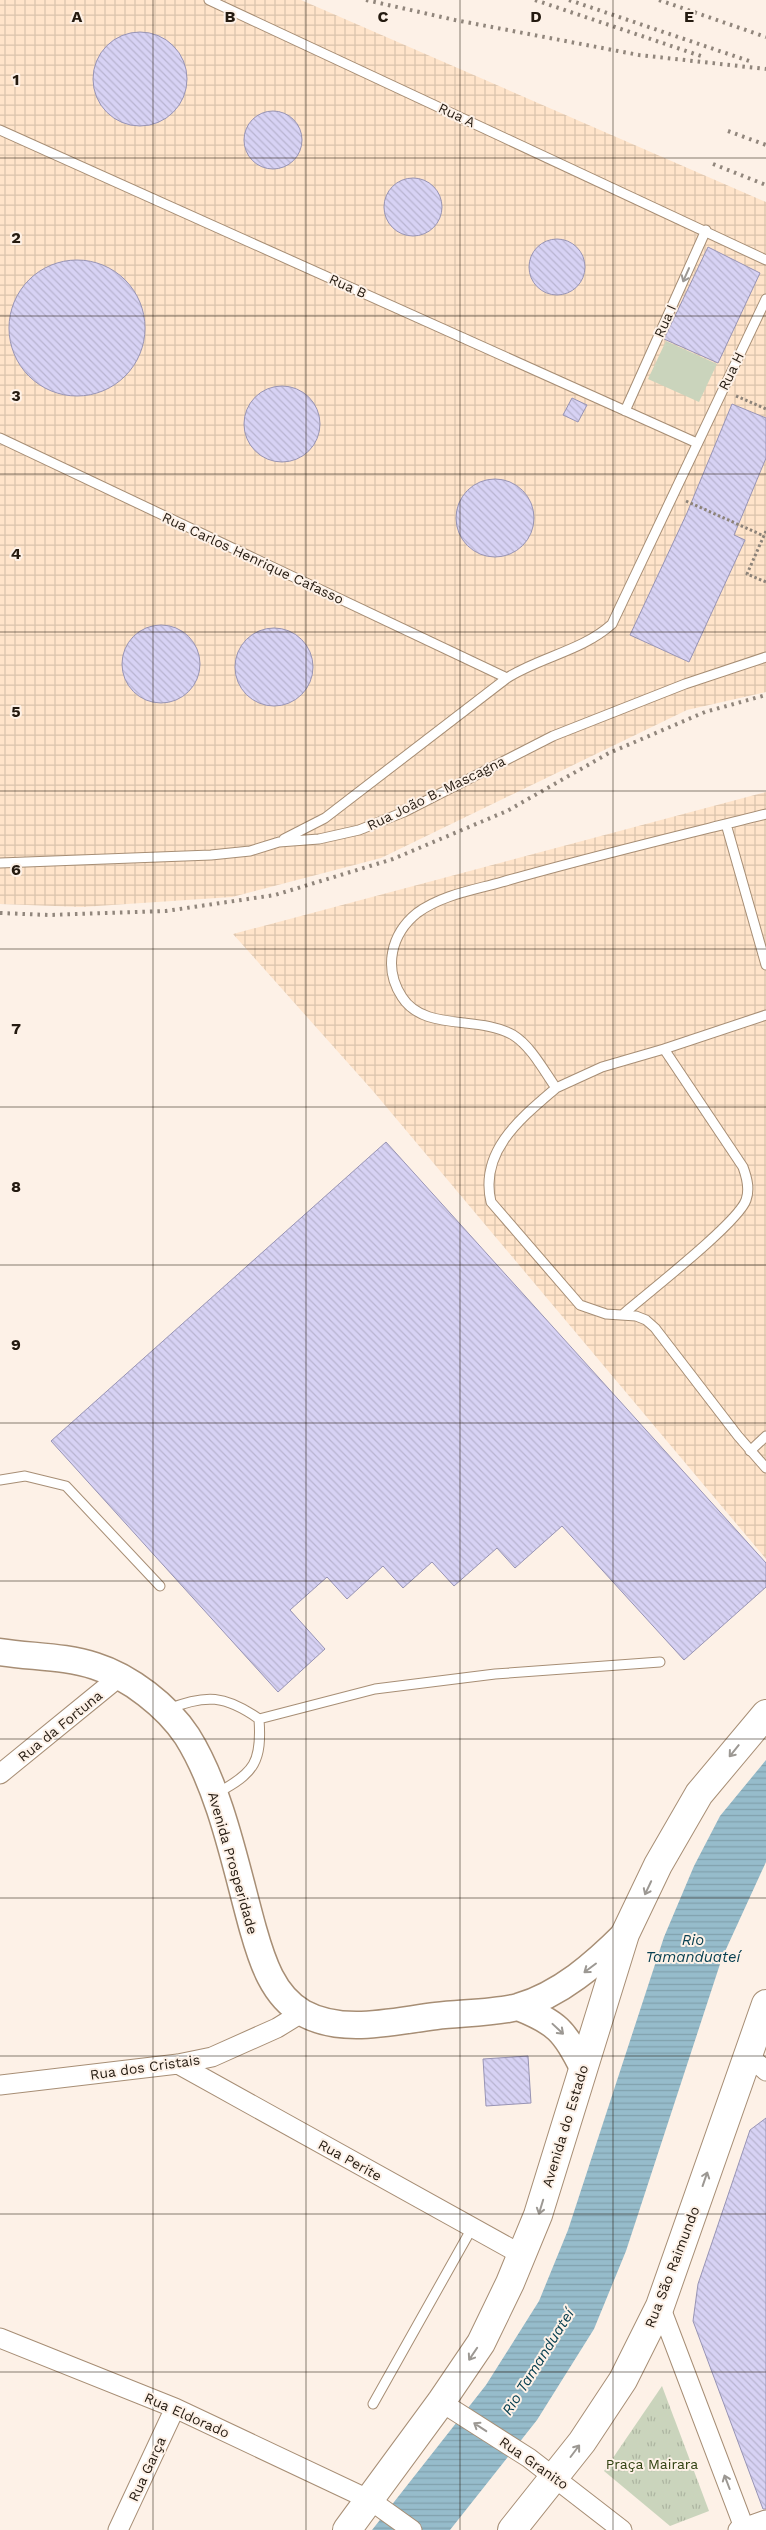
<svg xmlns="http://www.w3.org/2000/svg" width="766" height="2530" font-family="'Work Sans',sans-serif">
	<defs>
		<pattern id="industrial-grid" width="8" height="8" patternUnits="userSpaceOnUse" patternTransform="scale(1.25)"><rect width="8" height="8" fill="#ffe4ca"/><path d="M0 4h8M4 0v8" fill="none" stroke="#dac3ac"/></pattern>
		<pattern id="grass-tufts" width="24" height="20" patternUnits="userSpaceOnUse" patternTransform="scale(1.25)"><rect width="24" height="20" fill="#cad4bc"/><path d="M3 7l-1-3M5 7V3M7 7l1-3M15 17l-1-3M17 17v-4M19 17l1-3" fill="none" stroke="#adb5a1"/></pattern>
		<pattern id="water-rules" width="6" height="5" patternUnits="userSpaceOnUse" patternTransform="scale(1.25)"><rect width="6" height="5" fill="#96bccb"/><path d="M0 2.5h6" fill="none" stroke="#81a1ad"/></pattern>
		<pattern id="building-back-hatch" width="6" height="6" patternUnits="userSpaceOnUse" patternTransform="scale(1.25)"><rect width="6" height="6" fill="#d7d2f4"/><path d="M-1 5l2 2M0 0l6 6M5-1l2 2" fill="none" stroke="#b8b4d0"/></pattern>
	</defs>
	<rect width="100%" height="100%" fill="#fdf1e7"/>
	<!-- industrial -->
	<path fill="url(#industrial-grid)" d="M0,0H301L766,202V692L687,710L381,858L232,897L82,907L0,904Z
		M766,792V1559L373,1091L233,934Z"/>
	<!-- grass -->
	<path fill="url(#grass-tufts)" d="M662,2386L709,2511L670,2526L604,2471Z"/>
	<!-- garden -->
	<path fill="#cad4bc" d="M666,341L717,364L699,402L648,379Z"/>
	<!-- water -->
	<path fill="url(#water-rules)" d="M766,1760V1862L722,1958L626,2251L594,2329L537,2420L450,2530H372L486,2385L539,2301L568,2230L664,1937L694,1866L720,1816Z"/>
	<!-- building -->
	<path fill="url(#building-back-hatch)" stroke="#9894b4" d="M93 79a47 47 0 1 1 94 0a47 47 0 1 1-94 0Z
		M244 140a29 29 0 1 1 58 0a29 29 0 1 1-58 0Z
		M384 207a29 29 0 1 1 58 0a29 29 0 1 1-58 0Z
		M529 267a28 28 0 1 1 56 0a28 28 0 1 1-56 0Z
		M708,247L760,273L718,363L664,339Z
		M9 328a68 68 0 1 1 136 0a68 68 0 1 1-136 0Z
		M244 424a38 38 0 1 1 76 0a38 38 0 1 1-76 0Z
		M572,398L587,405L578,422L563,415Z
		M732,404L766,418V458L734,535L745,540L689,662L630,635L687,513Z
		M456 518a39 39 0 1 1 78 0a39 39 0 1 1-78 0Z
		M122 664a39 39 0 1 1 78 0a39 39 0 1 1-78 0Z
		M235 667a39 39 0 1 1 78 0a39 39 0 1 1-78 0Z
		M386,1142L766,1563V1587L684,1660L562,1526L515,1568L497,1548L454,1586L432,1562L403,1588L383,1566L347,1599L327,1577L290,1610L325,1649L278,1692L51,1441Z
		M528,2056L531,2103L486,2106L483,2059Z
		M766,2118V2509H763L693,2321L698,2284L750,2130Z"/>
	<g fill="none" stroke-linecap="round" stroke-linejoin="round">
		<defs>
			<path id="service" d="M209,0L766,260
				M0,130L697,443
				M625,411L706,230
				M0,438L507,678
				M766,814C678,836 589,857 502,882C474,890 441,895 417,913C391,934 383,968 402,997C424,1032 479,1015 513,1035C531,1046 544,1071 556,1088C521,1118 479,1151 491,1202L580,1305L606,1314L636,1316L646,1320L655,1328L738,1436L766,1468
				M726,824L766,965
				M284,839L325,818L507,678C540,657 582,651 612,624L766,299
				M0,863L211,855L250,851L279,842L319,839L359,830L404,812L553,736L685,684L766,657
				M664,1049L766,1015
				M556,1088L602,1067L664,1049L743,1167C747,1178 750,1189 746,1200C738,1223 645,1295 622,1315
				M750,1451L766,1436
				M0,1480L25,1476L66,1486L160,1586
				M168,1709C206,1694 225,1695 259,1719C262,1761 255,1773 217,1793
				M259,1719L375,1689L495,1674L660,1662
				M373,2404L472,2228"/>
			<path id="minor" d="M0,1774L119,1677
				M748,2055L766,2071
				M178,2064L522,2255
				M0,2085L178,2064L212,2057L277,2028L303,2012
				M660,2306L745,2530
				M0,2338L175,2408L370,2500L412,2530
				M441,2402L529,2458L622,2530
				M118,2530L175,2408
				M738,2530L766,2520"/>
			<path id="secondary" d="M0,1652C31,1657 65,1656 95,1666C130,1677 167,1706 187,1736C221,1790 236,1868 253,1929C262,1961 273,1996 303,2013C343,2035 394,2021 436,2016C461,2013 494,2013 518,2007C561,1994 595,1964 625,1934
				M518,2007C556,2022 565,2031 583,2068"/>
			<path id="trunk" d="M347,2530L441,2402L481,2343L510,2283L538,2215L625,1934L658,1865L699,1794L766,1714
				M512,2530L582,2442L623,2380L660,2306L766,2004"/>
		</defs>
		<!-- service casing -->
		<use href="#service" stroke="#a78e75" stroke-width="11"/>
		<!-- minor casing -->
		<use href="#minor" stroke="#a78e75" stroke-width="21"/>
		<!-- secondary casing -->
		<use href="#secondary" stroke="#a78e75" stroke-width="29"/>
		<!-- trunk casing -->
		<use href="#trunk" stroke="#a78e75" stroke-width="30"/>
		<!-- path -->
		<path stroke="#8d8379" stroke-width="3" stroke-dasharray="2.5 2.5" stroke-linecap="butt" d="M736,396L766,409
			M686,501L764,536
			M766,531L747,574L766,582"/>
		<!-- service -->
		<use href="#service" stroke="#fff" stroke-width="9"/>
		<!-- minor -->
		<use href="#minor" stroke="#fff" stroke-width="19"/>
		<!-- secondary -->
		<use href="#secondary" stroke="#fff" stroke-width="26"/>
		<!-- trunk -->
		<use href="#trunk" stroke="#fff" stroke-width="28"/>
		<!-- rail -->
		<path stroke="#91867c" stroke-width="4" stroke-dasharray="2.5 5" stroke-linecap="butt" d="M366,0L455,20L639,55L766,69
			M535,0L704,57
			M569,0L752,62
			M659,0L766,37
			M728,131L766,145
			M713,164L766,185
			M0,913L49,915L166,911L275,895L393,859L507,811L609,753L705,712L766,695"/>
	</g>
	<!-- one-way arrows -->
	<defs><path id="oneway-shaft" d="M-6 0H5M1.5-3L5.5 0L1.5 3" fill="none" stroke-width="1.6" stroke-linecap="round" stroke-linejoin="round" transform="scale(1.25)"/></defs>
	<g stroke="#9c9893">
		<use href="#oneway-shaft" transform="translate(686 275) rotate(114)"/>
		<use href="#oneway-shaft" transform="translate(734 1751) rotate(129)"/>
		<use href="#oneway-shaft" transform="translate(648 1888) rotate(115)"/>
		<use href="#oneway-shaft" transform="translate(590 1968) rotate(143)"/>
		<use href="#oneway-shaft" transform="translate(558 2029) rotate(43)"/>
		<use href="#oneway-shaft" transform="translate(705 2179) rotate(-71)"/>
		<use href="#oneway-shaft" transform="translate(541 2207) rotate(107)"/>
		<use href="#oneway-shaft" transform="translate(473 2354) rotate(124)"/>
		<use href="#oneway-shaft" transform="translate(480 2427) rotate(-147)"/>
		<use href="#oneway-shaft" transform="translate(575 2451) rotate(-53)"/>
		<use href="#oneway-shaft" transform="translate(727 2482) rotate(-111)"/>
	</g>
	<!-- grid -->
	<path fill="none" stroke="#241a10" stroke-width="1" stroke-opacity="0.55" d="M153,0V2530M306,0V2530M460,0V2530M613,0V2530M0,158H766M0,316H766M0,474H766M0,632H766M0,791H766M0,949H766M0,1107H766M0,1265H766M0,1423H766M0,1581H766M0,1739H766M0,1898H766M0,2056H766M0,2214H766M0,2372H766"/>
	<g text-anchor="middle" stroke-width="4" stroke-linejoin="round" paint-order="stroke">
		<!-- street labels -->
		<g font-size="14" fill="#241a10" stroke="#fdf1e7">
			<text transform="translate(457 115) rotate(25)" y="5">Rua A</text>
			<text transform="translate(348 286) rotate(24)" y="5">Rua B</text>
			<text transform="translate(665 321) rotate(-66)" y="5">Rua I</text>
			<text transform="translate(731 371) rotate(-64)" y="5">Rua H</text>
			<text transform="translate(253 558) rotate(25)" y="5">Rua Carlos Henrique Cafasso</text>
			<text transform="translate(436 793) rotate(-26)" y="5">Rua João B. Mascagna</text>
			<text transform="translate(60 1726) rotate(-39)" y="5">Rua da Fortuna</text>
			<text transform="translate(233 1863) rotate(74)" y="5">Avenida Prosperidade</text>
			<text transform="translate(145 2067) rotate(-8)" y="5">Rua dos Cristais</text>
			<text transform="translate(565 2126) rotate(-73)" y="5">Avenida do Estado</text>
			<text transform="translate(350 2160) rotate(29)" y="5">Rua Perite</text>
			<text transform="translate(672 2267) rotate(-69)" y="5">Rua São Raimundo</text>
			<text transform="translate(187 2415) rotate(24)" y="5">Rua Eldorado</text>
			<text transform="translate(534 2463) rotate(35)" y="5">Rua Granito</text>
			<text transform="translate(147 2469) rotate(-65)" y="5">Rua Garça</text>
		</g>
		<!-- park labels -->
		<g font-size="14" fill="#304110" stroke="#fdf1e7">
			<text x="652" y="2469">Praça Mairara</text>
		</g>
		<!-- water labels -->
		<g font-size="15" font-style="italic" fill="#084051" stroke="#fdf1e7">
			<text x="693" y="1945">Rio<tspan x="693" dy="17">Tamanduateí</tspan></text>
			<text transform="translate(538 2362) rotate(-58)" y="5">Rio Tamanduateí</text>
		</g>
	</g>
	<g font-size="16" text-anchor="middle" font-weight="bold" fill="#241a10" stroke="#fdf1e7" stroke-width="4" stroke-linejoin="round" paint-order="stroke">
		<text x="77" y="22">A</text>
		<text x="230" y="22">B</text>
		<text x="383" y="22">C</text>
		<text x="536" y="22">D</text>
		<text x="689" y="22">E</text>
		<text x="16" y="85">1</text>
		<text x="16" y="243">2</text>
		<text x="16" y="401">3</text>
		<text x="16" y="559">4</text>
		<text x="16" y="717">5</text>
		<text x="16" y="875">6</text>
		<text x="16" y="1034">7</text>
		<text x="16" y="1192">8</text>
		<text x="16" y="1350">9</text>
	</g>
</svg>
